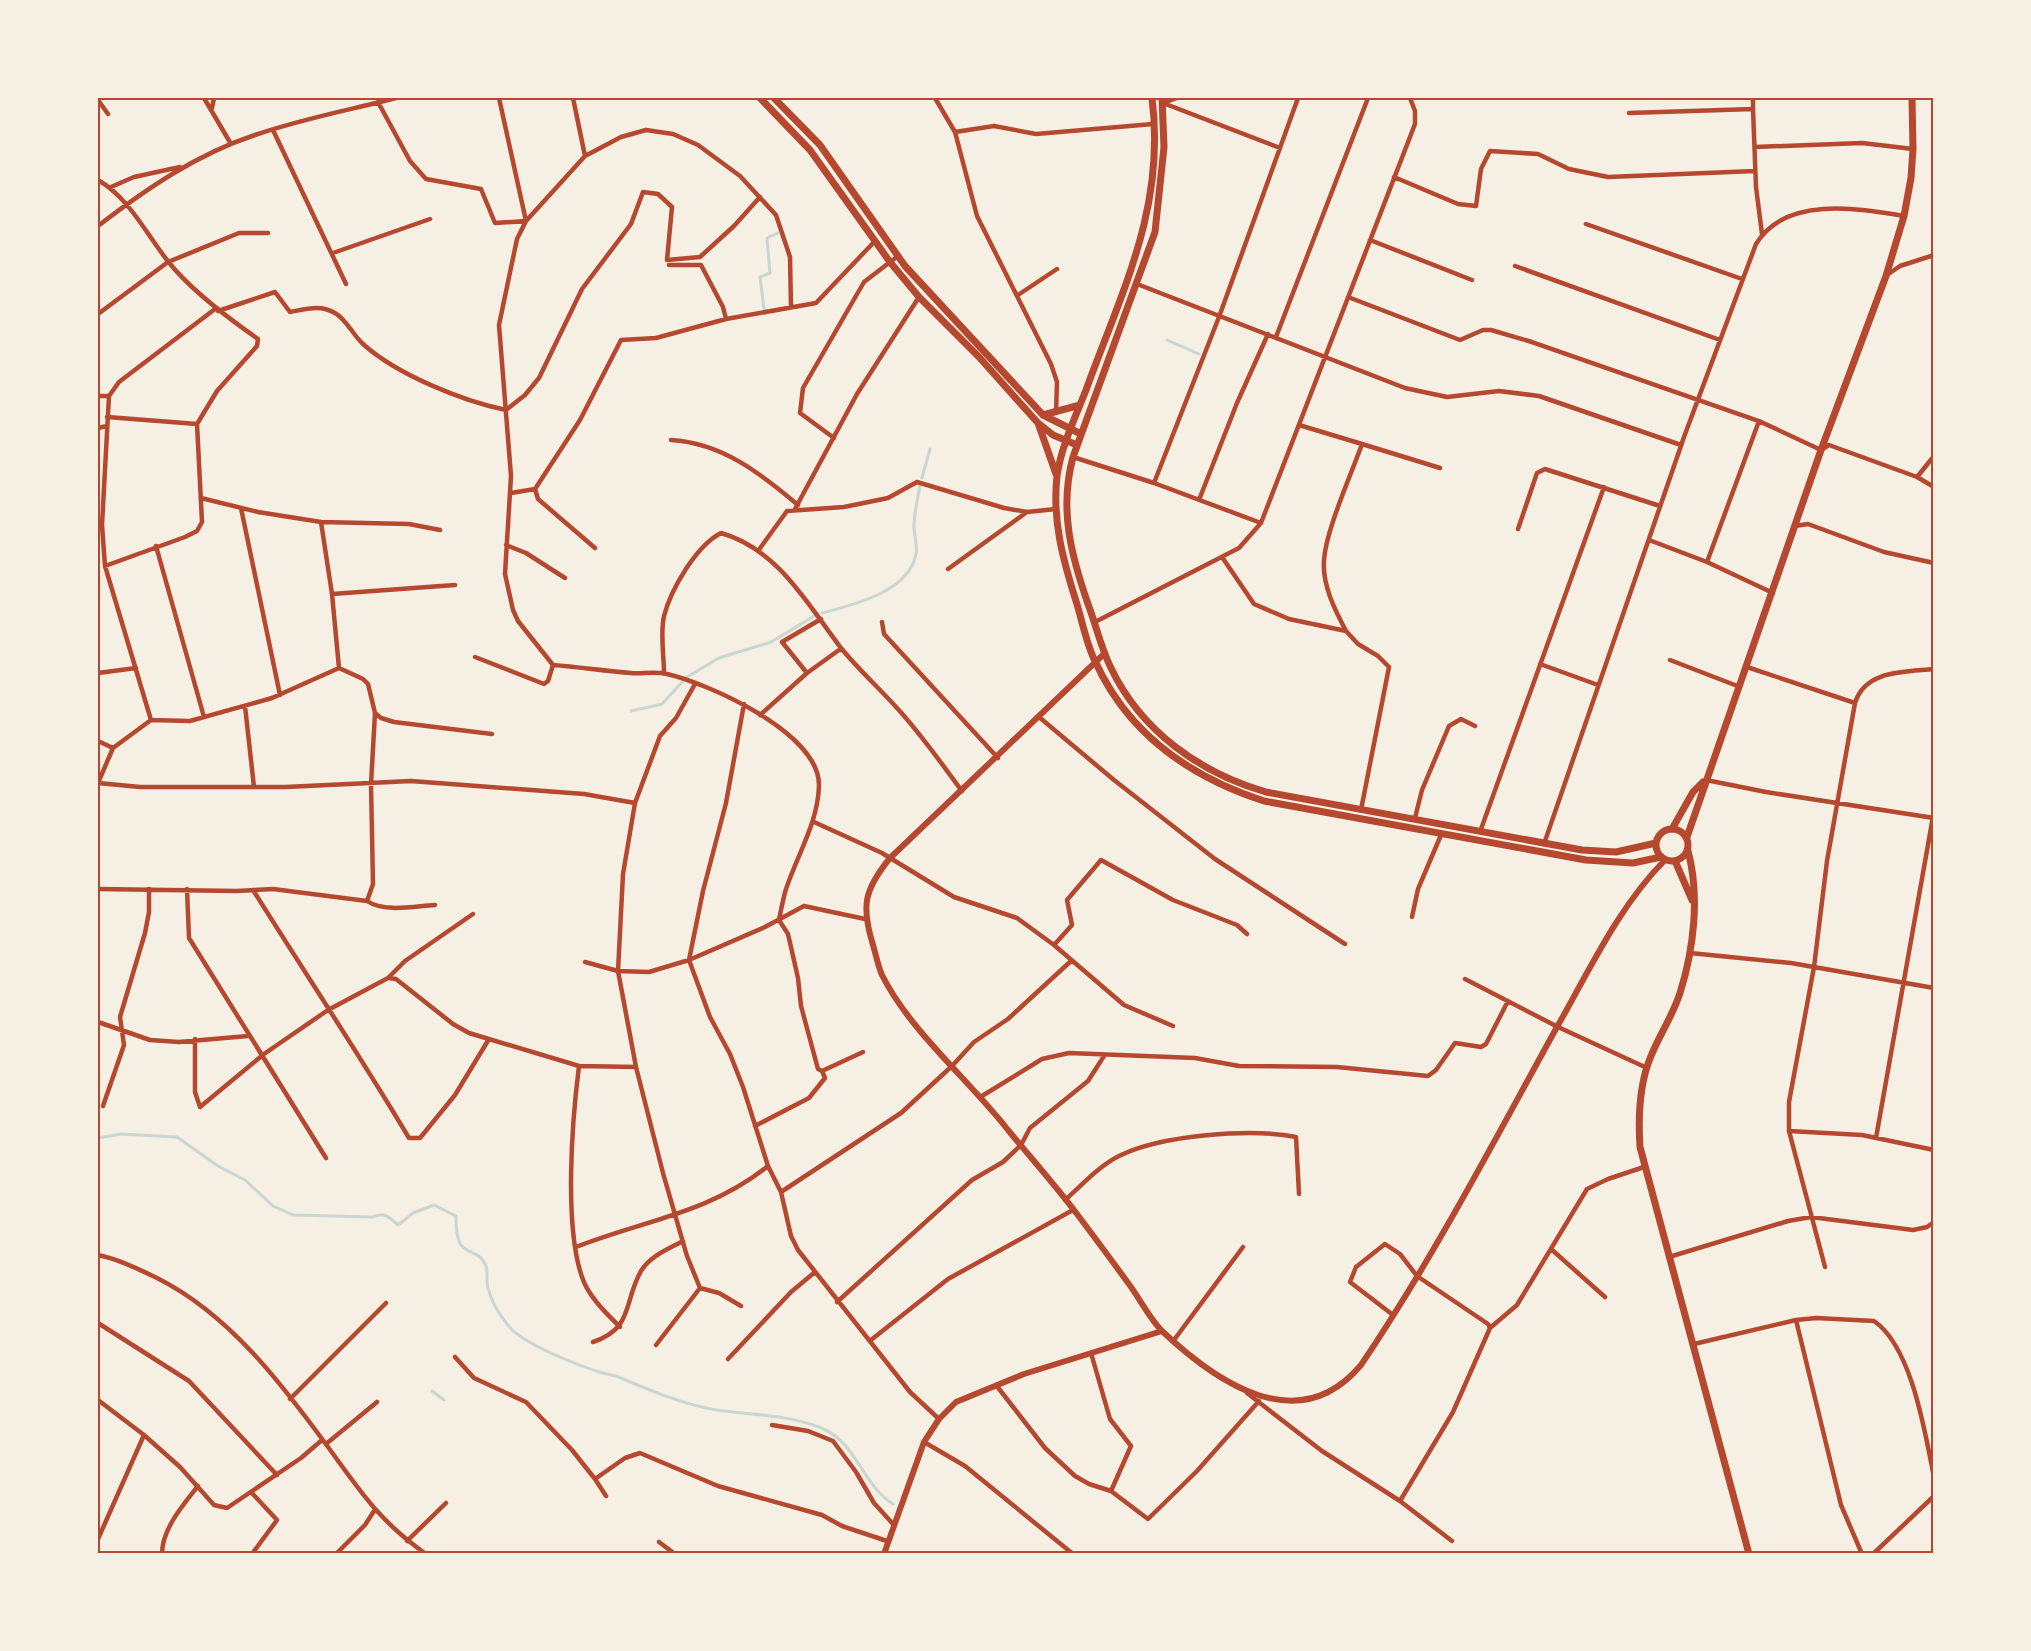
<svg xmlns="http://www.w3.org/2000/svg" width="2031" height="1651" font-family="'PT Sans',sans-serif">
	<rect width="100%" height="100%" fill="#f6efe4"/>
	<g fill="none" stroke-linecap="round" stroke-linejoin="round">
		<!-- stream -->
		<path stroke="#c9d6d2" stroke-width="3" d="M764,309L760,277L770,273L767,238L778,233
			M1167,340L1199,354
			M922,478L930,449
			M822,613C853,605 909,592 916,554C918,546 914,535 914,526C914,513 918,498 920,485
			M687,677L719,658L771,642L816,615
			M631,711L662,704L684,680
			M98,1138L121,1134L177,1137L218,1166L245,1180L273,1206L293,1215L372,1217C385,1212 388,1216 398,1225L413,1213L434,1205L456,1216C455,1264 476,1242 486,1266C488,1273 486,1281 488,1288C491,1301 499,1314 507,1324C520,1343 579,1366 603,1373C609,1375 615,1375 621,1378C651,1391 683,1404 716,1410C751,1415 785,1414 819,1427C857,1441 861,1484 893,1504
			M432,1391L444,1400"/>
		<!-- minor -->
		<path stroke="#b5482f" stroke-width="4.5" d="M204,98L231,144
			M499,98L526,221L517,239L499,325L511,476L505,574L513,610L518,621L553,665C579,667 605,671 631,673C642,674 655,671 667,674C710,684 819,733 819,785C818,823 798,853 786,889C783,899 781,910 779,920L788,934L798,978L801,1006L818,1069L822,1071L825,1078L809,1098L755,1126
			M573,98L585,156
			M935,98L955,132L977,216L1051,364L1057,382L1056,413
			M1753,98V109
			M98,100L108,114
			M378,102L410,161L426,179L481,189L495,223L526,221L585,156L621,137L646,130L673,134L698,145L740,176L776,215L790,257L791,307
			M1163,103L1280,148
			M1163,103L1177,98
			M212,108L214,98
			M1629,113L1753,109L1756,187L1762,234
			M273,130L346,284
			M955,132L994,126L1036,134L1153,124
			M1755,147L1862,143L1913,149
			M1394,177L1458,204L1476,206L1481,169L1490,151L1538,154L1569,169L1608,177L1755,171
			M98,180C129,198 145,232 167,260C189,289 228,318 258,339L257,346L217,391L197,424
			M111,187L134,177L180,167
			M1586,224L1742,279
			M98,226C146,189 197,154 255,135C301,119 349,110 396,98
			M1370,240L1472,280
			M333,253L430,219
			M669,265H701L723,307L726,319
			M1515,266L1720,340
			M1887,275L1900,266L1934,255
			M1137,284L1405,388L1447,397L1499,391L1539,396L1681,445
			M1018,295L1057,269
			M1348,297L1460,340L1483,330H1491L1532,342L1759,421L1821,450L1829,445L1917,477L1934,456
			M218,311L275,292L290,312C306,309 320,304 335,313C346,319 353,335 363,344C396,374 462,401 506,410L525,395L539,378L582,289L631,224L643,192L658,194L672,207L667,260L700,257L734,226L760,197
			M98,314L168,262L239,233H268
			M1276,337L1368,98
			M98,396H109L119,382L215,309
			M109,396L102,525L105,566L151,720
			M1299,425L1362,444C1351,475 1326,530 1324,560C1322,585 1335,610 1346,631
			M98,428L107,426
			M834,438L800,413L803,388L864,282L898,256
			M671,440C722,443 760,473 798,505
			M1362,444L1440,468
			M1073,457L1154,483L1261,523
			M1917,477L1934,487
			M1154,483L1219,317L1298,98
			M511,493L535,489
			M201,498L258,512L321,522L332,594L339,668
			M1199,500L1237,403L1268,334
			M241,508L280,695
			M795,509L857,394L919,297
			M321,522L409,524L440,530
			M1795,526L1808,524L1884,552L1934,563
			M1518,529L1537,473L1545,469L1660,506
			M1649,540L1707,562L1773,593
			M506,545L526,553L565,578
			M156,546L204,717
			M595,548L538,499L535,489L580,420L621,340L656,338L726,319L816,303L875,241
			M758,551L787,511L844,507L888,498L917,482L1004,508L1027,512L1056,509
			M1222,557L1254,604L1289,619L1346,631L1358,644L1378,656L1389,667L1361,810
			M1707,562L1759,421
			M105,566L185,537L197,531L202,522L197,424L107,417
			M948,569L1027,512
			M332,594L455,585
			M882,622L884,634L998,758
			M1095,622L1239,548L1261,523L1415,124V111L1410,98
			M475,657L544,684L548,681L553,665
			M1670,660L1740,687
			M1540,664L1598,685
			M1747,667L1855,703
			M98,673L136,668
			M664,673C664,656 660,633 664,616C671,589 696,546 721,533C778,549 808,605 841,648C858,669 879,688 897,708C921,734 941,763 962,791
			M807,673L839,650H843
			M695,684L676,718L660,736L635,803L623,874L618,971L636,1067L663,1173L687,1256L700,1288L719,1293L741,1306
			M744,704L726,803L703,891L689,960L710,1017L730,1054L743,1087L768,1166L781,1192L791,1236L798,1250L910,1392L939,1419
			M245,706L254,787
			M375,713L381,718L394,722L492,734
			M760,715L807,673L782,642L821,619
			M1039,717L1114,780L1215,859L1345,944
			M98,741L113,748
			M1706,780L1766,792L1934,818
			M98,783L140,787H286L411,781L584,794L635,803
			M98,783L113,748L151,720L190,721L272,698L339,668L363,679L368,684L375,713L371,784L373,884L367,901
			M1415,818L1422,790L1449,726L1461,719L1475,726
			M814,822L882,853L954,897L1017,918L1054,945L1124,1005L1173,1026
			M1480,832L1604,487
			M1544,844L1684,437L1756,244C1785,196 1857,208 1904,216
			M98,889L237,891L273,889L367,901C385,913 415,906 435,905
			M187,889L189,938L326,1158
			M253,890C305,973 359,1054 409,1138H420L455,1095L489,1039
			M1412,917L1418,889L1441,835
			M1054,945L1072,925L1067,900L1101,860L1173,900L1237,925L1247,934
			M1690,953L1791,963L1934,988
			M585,962L618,971L649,972L689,960L765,927L804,906L865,919
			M389,978L396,979L453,1024L469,1033L579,1066L636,1067
			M1465,979L1558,1027L1647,1068
			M98,1022L150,1040L179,1042L248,1036
			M195,1039V1092L200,1107L264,1054L328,1010L388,978L405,961L473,914
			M579,1066C572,1121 564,1225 582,1277C588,1296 606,1313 620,1327
			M822,1071L863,1052
			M982,1096L1042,1059L1069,1053L1195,1058L1239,1066L1337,1067L1428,1076L1436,1070L1455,1043L1481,1047L1486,1044L1508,1001
			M103,1106L124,1045L120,1017L145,933L149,912V889
			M1789,1131L1862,1135L1934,1150
			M1876,1138L1934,811
			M781,1192L901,1113L952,1066L974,1042L1008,1019L1071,961
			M1065,1200C1082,1185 1099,1166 1119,1156C1161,1135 1251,1128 1296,1137L1299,1194
			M576,1247C644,1220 708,1214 768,1166
			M1551,1249L1605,1297
			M98,1255C118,1259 138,1269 157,1278C229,1314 281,1383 328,1447C361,1492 379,1521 426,1554
			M1669,1257L1788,1221L1811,1217L1913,1230L1927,1227L1934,1222
			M1825,1267L1789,1131V1102L1814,967L1827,861L1855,703C1865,670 1904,672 1934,669
			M837,1302L972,1180L1003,1162L1021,1145L1030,1128L1088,1081L1104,1056
			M1393,1315L1350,1282L1356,1267L1385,1244L1400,1254L1417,1276L1488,1324L1490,1328
			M1796,1320L1841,1505L1862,1554
			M98,1323L189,1381L277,1475
			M871,1340L948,1279L1073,1210
			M1174,1340L1243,1247
			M593,1342C634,1328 623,1303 641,1271C650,1256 668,1249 683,1241
			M1694,1344L1796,1320L1816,1318L1874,1321C1912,1347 1925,1433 1934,1477
			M656,1345L700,1288
			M1091,1353L1110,1419L1131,1446L1111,1491
			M455,1357L474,1378L526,1402L572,1450L595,1479
			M728,1359L791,1292L815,1272
			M996,1385L1045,1448L1075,1476L1089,1484L1111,1491L1148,1519L1197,1471L1259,1401
			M1247,1393L1322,1451L1400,1501L1453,1412L1490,1328L1517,1305L1587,1189L1608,1179L1644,1167
			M290,1399L386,1303
			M98,1400L144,1435L98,1539
			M772,1425L808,1431L833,1441L856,1472L874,1503L893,1524
			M144,1435L180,1467L214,1505L227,1508L301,1458L322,1440
			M924,1442L965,1466L1073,1554
			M326,1444L377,1402
			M251,1492L277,1520L252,1554
			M606,1496L595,1479L625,1458L640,1453L718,1486L822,1515L842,1526L887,1541
			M1400,1501L1452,1541
			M407,1541L446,1503
			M659,1542L675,1554
			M162,1554C162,1529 183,1505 198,1486
			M336,1554L365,1525L374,1511
			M1873,1554L1934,1496"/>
		<!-- tertiary -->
		<path stroke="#b5482f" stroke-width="6" d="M1105,653L890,858C864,890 861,906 873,945C876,955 878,966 882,975C910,1031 969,1080 1008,1130C1031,1158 1055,1185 1077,1214C1095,1238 1113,1262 1131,1287C1141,1301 1150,1319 1162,1331C1217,1383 1299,1439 1361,1365C1434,1257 1494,1141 1557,1027C1589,971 1619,906 1665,860
			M884,1554L924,1442L939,1419L956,1402L1024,1374L1162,1331"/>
		<!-- secondary -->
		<path stroke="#b5482f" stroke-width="7" d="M760,98L810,150L890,262L919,297L979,357L1038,423L1053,435L1077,445
			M774,98L820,145L905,266L1043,415L1081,434
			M1152,98C1166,207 1122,291 1086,390C1075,418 1061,447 1057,476C1052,520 1063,560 1076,601C1082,620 1086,643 1095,661C1128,734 1190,777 1264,801L1586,860L1633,863L1661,857
			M1162,98L1164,147L1155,232L1073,457C1059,509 1071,555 1088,604C1096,625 1101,648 1111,668C1141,731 1200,773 1266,792L1582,850L1616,852L1656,843
			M1043,415L1080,405
			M1038,423L1056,474
			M1656 845a16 16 0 1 1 32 0a16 16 0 1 1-32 0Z
			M1672,829L1693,792L1703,782
			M1687,837L1821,450L1886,276L1904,216L1911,178L1913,149L1912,98
			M1688,851C1700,895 1694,949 1680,993C1673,1015 1660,1034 1651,1056C1639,1084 1638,1116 1640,1147L1749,1554
			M1675,861L1692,900"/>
	</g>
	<!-- border -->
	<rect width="2031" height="1651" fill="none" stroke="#f6efe4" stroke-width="198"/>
	<rect x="99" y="99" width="1833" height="1453" fill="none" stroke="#b5482f" stroke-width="2"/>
</svg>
